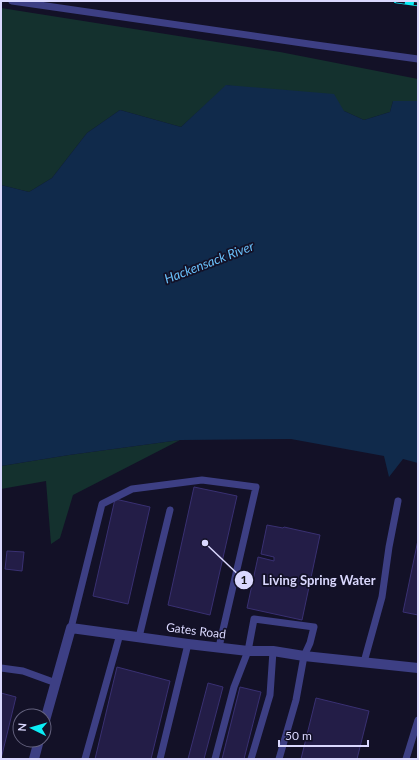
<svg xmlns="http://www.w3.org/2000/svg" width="419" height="760" font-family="Lato,sans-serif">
	<rect width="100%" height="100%" fill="#131127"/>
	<!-- green -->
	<path fill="#14312e" d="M1,8L280,52L418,79V101H393L390,112L364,120L344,111L227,85L181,127L120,110L87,133L52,178L29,192L1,185Z
		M180,440L73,495L60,538L51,544L46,481L1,489V466L69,455Z"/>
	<!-- water -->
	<path fill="#102a4b" d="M226,85L334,94L344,111L364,120L390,112L393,101H418V463L403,459L389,477L384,456L291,439L180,440L69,455L1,466V185L29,192L52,178L87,133L120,110L181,127Z"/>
	<!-- building -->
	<path fill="#231d47" stroke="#393072" d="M194,487L237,496L210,615L168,605Z
		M115,499L150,507L128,604L93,596Z
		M267,525L283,528L284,527L320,535L302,620L247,608L258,557L274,561V557L261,554Z
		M418,540V615L403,612Z
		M7,551L24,552L22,571L5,569Z
		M117,667L170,681L151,759H95Z
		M208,683L223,687L204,759H188Z
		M240,687L261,692L244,759H222Z
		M1,693L16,697L1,759Z
		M316,698L369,711L357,759H301Z"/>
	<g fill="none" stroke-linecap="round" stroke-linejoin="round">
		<!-- service -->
		<path stroke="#3d3f84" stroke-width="7" d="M12,1L316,45L418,59
			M71,628L102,504L132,489L202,480L256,487L219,647
			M139,637L170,510
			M364,662L382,597L389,547L398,501
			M1,668L23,671L56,683
			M85,759L120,634
			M160,759L188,644
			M215,759L234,687L248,651L254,619L314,627L310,643L304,656L296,700L279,759
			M251,759L270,695L273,651
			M406,759L418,720"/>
		<!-- minor -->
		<path stroke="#3d3f84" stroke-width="10" d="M44,724L71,628L188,644L248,651H273L304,656L418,668
			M34,759L39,740"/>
		<defs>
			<path id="rail" d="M396,1L418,4"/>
		</defs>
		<!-- rail casing -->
		<use href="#rail" stroke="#0bedf6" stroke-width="4.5"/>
		<!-- rail -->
		<use href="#rail" stroke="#131127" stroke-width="3" stroke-dasharray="9" stroke-linecap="butt"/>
	</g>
	<g text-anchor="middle" stroke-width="3.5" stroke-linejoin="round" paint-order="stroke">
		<!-- street labels -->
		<g font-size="12" fill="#dad8fe" stroke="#131127">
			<text transform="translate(196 631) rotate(7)" y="4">Gates Road</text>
		</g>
		<!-- water labels -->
		<g font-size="13" font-style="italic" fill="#6ac0fa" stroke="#131127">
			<text transform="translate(209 262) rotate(-21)" y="5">Hackensack River</text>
		</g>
	</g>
	<!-- callouts -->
	<path fill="none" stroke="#dad8fe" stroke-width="1.5" d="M205 543L244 580"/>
	<g fill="#dad8fe" stroke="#131127" stroke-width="1.5">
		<circle cx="205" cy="543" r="4"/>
		<circle cx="244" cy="580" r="10"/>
	</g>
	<g font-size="12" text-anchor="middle" font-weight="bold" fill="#111">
		<text x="244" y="584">1</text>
	</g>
	<g font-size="13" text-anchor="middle" font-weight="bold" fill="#dad8fe" stroke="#131127" stroke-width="3.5" stroke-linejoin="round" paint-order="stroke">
		<text x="319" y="585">Living Spring Water</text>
	</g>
	<!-- border -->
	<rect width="419" height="760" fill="none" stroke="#dad8fe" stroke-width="4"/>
	<!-- north arrow -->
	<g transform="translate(32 728) rotate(275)"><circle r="19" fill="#131127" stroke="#63617d"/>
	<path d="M0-3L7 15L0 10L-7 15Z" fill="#0bedf6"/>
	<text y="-6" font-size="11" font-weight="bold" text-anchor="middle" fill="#dad8fe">N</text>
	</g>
	<!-- scale -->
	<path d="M279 740v6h89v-6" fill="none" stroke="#dad8fe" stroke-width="2"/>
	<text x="285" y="740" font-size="12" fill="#dad8fe" stroke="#131127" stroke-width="3" paint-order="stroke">50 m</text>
</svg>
